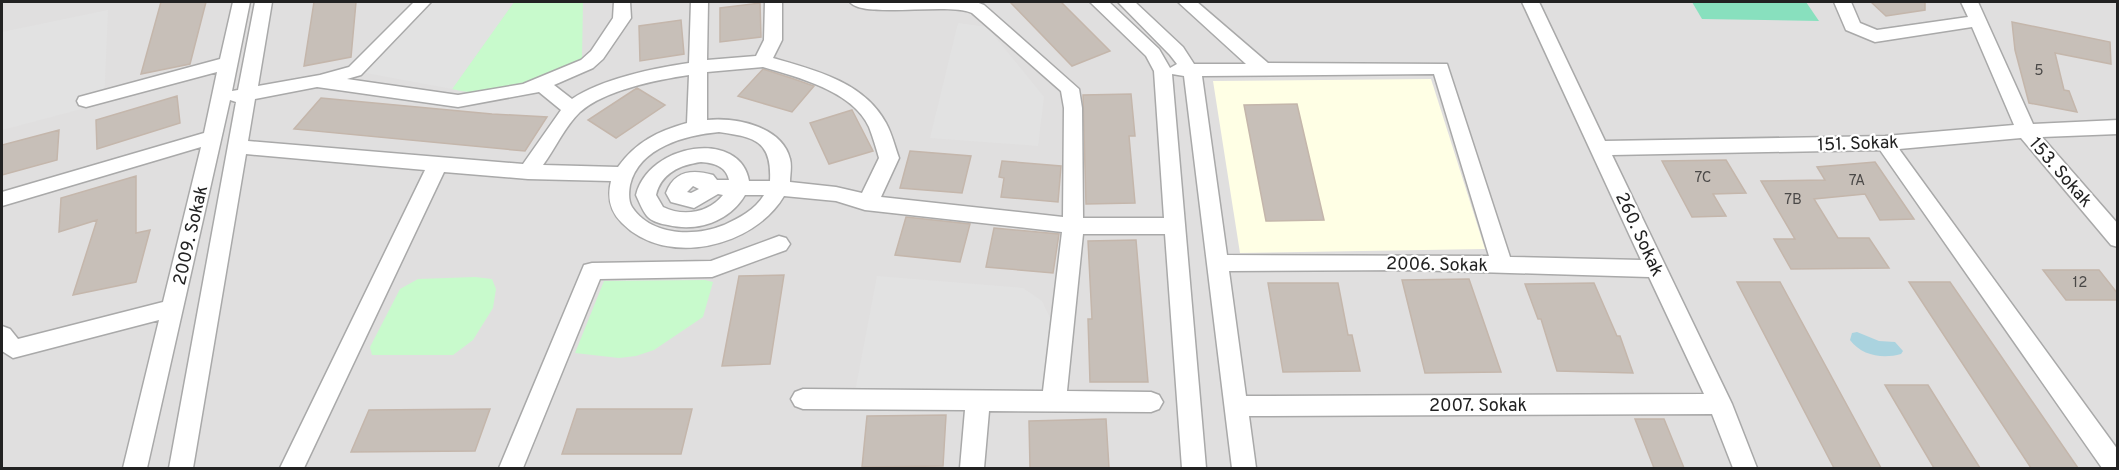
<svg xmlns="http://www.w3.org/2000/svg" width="2119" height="470" font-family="Overpass,sans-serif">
	<rect width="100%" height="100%" fill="#f2efe9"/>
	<!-- residential -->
	<path fill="#e0dfdf" d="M2,2H2117V468H2Z"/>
	<!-- education -->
	<path fill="#ffffe5" d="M1431,79L1485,249L1240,253L1213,81Z"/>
	<!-- park -->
	<path fill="#c8facc" d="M514,2H583L582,59C543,79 497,101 452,89Z
		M475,277L492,279L496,289L493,308L473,340L453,355H372L370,347L400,289L418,279Z
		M705,280L713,282L703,317L654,350L636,356L619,358L575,353L604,281Z"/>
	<!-- pitch -->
	<path fill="#88e0be" d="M1692,2H1806L1819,21L1702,19Z"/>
	<!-- parking -->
	<path fill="#e2e2e2" d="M412,2H514L452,89L355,71Z
		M108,10L104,103L2,130V32Z
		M958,23L987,27L1044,97L1038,146L930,138Z
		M877,276L1023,288L1042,301L1058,334L1044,389L1021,397L855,392Z"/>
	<!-- water -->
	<path fill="#aad3df" d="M1857,332L1879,341L1895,342L1903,351L1901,354C1883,359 1862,356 1850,340L1852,333Z"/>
	<!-- building -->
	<path fill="#c7bfb8" stroke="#c4b6ab" stroke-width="1.5" d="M161,2H206L190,64L141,74Z
		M314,2H356L351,57L304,66Z
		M1010,2H1061L1110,51L1072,66Z
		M1871,2H1925V10L1886,16Z
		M760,3L761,37L720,42V8Z
		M681,20L684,54L640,61L639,26Z
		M2012,22L2110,42L2111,64L2055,53L2064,90L2069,91L2077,112L2029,103L2015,50Z
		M763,69L791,78L814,86L792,112L738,96Z
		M637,88L665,105L616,138L588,120Z
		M1131,94L1135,136H1129L1135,203L1086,204L1083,95Z
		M177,96L180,123L97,149L96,120Z
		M321,98L492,114L547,117L525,151L294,129Z
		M1297,104L1324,220L1266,221L1244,105Z
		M852,110L873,151L829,164L810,123Z
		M59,130L57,160L2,175V145Z
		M910,151L971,156L962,193L900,188Z
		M1726,160L1746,193L1713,194L1726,216L1692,217L1662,161Z
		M1002,161L1061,166L1058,202L1001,197L1004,178L999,177Z
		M1875,162L1914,219L1880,220L1865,194L1814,199L1838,238H1869L1889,268L1791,269L1774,239H1795L1761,181L1825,180L1817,167Z
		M136,176V233L150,230L136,282L73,295L97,220L59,232L61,198Z
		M906,217L970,224L960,262L895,255Z
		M994,228L1059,234L1053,273L986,267Z
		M1136,240L1148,382H1090L1088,319H1092L1088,241Z
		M2043,270H2099L2118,294V300H2066Z
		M784,275L770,364L722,366L739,276Z
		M1469,279L1501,372L1425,373L1402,280Z
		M1737,282H1780L1881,468H1834Z
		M1909,282H1950L2078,468H2031Z
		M1268,283H1338L1348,335H1352L1360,371L1283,372Z
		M1594,283L1617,336H1620L1633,373L1557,371L1541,319H1538L1525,284Z
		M1885,385H1928L1980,468H1934Z
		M490,409L475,451L351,452L369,410Z
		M577,409H692L681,454H562Z
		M946,415L943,466L862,467L867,416Z
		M1106,419L1109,468H1030L1029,421Z
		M1635,419H1664L1684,468H1654Z"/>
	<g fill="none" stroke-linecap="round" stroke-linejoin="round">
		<defs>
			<path id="minor" d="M233,2H250L232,91L238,90L255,2H272L258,86L320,75L349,67L414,2H431L361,75L347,79L458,95L523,84L581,60L591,51L613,18L614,2H630L631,18L603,59L593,68L554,85L572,99C601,79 654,68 689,63L691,2H708L707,60L756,56L764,40L765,2H782V40L773,58C815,70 864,82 886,123C892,134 895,147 899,158L881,197L1063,217L1064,108L1061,91L972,13C948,2 863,19 850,2H976L984,5L1079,89L1082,108L1083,218H1164L1154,71L1146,56L1090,2H1109L1159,49L1170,68L1177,64L1170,55L1118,2H1135L1183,47L1194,64H1246L1178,2H1197L1268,63L1447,64L1510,257L1641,260L1522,2H1539L1605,141L1885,136L2014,125L1972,27L1875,42L1846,30L1834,2H1851L1860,23L1877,30L1968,17L1961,2H1978L2033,124L2118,120V134L2042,137L2118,224V247L2111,245L2021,138L1899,149L2118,450V468H2102L1880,150L1612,155L1732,404L1757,468H1733L1712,414L1249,416L1256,468H1232L1184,76L1172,74L1206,468H1182L1165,234H1083L1067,391L1151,392L1159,395L1163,402L1159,409L1151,412L989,411L984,468H960L965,410L803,409L795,406L791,399L795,392L803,389L1043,391L1062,232L865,210L836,201L784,196C754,247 666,268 622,223C610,211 607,198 611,181L528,179L444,172L304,468H280L425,170L246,154L193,468H169L236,102L230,100L147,468H123L159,320L13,358L2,351V326L10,329L18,339L163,302L201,147L2,206V192L204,133L217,72L86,107L79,105L77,101L79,97L220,59ZM763,67C797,77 853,91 869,127C873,137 876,148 879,158L862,193L836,187L790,182C790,175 792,166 790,159C782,126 735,117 707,120V72ZM1434,74L1489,256L1227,255L1202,76ZM689,75L687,123C658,131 636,142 618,167L543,165C555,149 565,126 580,112C605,90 656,80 689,75ZM317,87L458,107L539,92L561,110L523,164L248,141L255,99ZM719,132C755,137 772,141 770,181H749C740,129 649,143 636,195C639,201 642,210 647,216C651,221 661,224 668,225C697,232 729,222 745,195H764C755,210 739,218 724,225C695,237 651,236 632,207C628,201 629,191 630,185C639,147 686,135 719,132ZM701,162C714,163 726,166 729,180H717L713,175C692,169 674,171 666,193L671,202L694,208L718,194L723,195C709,213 683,217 663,207L656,195C661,173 680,165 701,162ZM693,186L699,189L691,193L687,192ZM1411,270L1649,277L1704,394L1246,396L1229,271Z
				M779,236L786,238L790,244L786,250L712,277L600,279L523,468H499L584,265L592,263L711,261Z"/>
		</defs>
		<!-- minor casing -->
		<use href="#minor" stroke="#a9a9a9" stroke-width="3"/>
		<!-- minor -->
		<use href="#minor" fill="#fff" fill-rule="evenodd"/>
	</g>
	<g text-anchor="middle" stroke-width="4.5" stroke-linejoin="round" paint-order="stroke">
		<!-- number labels -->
		<g font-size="15" fill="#4b4948">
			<text x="2039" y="75">5</text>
			<text x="1703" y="182">7C</text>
			<text x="1857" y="185">7A</text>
			<text x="1793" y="204">7B</text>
			<text x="2080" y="287">12</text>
		</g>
		<!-- street labels -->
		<g font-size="18" fill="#222" stroke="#fff">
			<text transform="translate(1858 143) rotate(-2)" y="6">151. Sokak</text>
			<text transform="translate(2061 172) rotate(49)" y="6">153. Sokak</text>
			<text transform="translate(1640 234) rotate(65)" y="6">260. Sokak</text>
			<text transform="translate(190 235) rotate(-77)" y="6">2009. Sokak</text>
			<text transform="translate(1437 264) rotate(1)" y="6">2006. Sokak</text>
			<text x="1478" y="411">2007. Sokak</text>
		</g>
	</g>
	<!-- border -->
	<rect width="2119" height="470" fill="none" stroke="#222222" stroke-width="6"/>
</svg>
